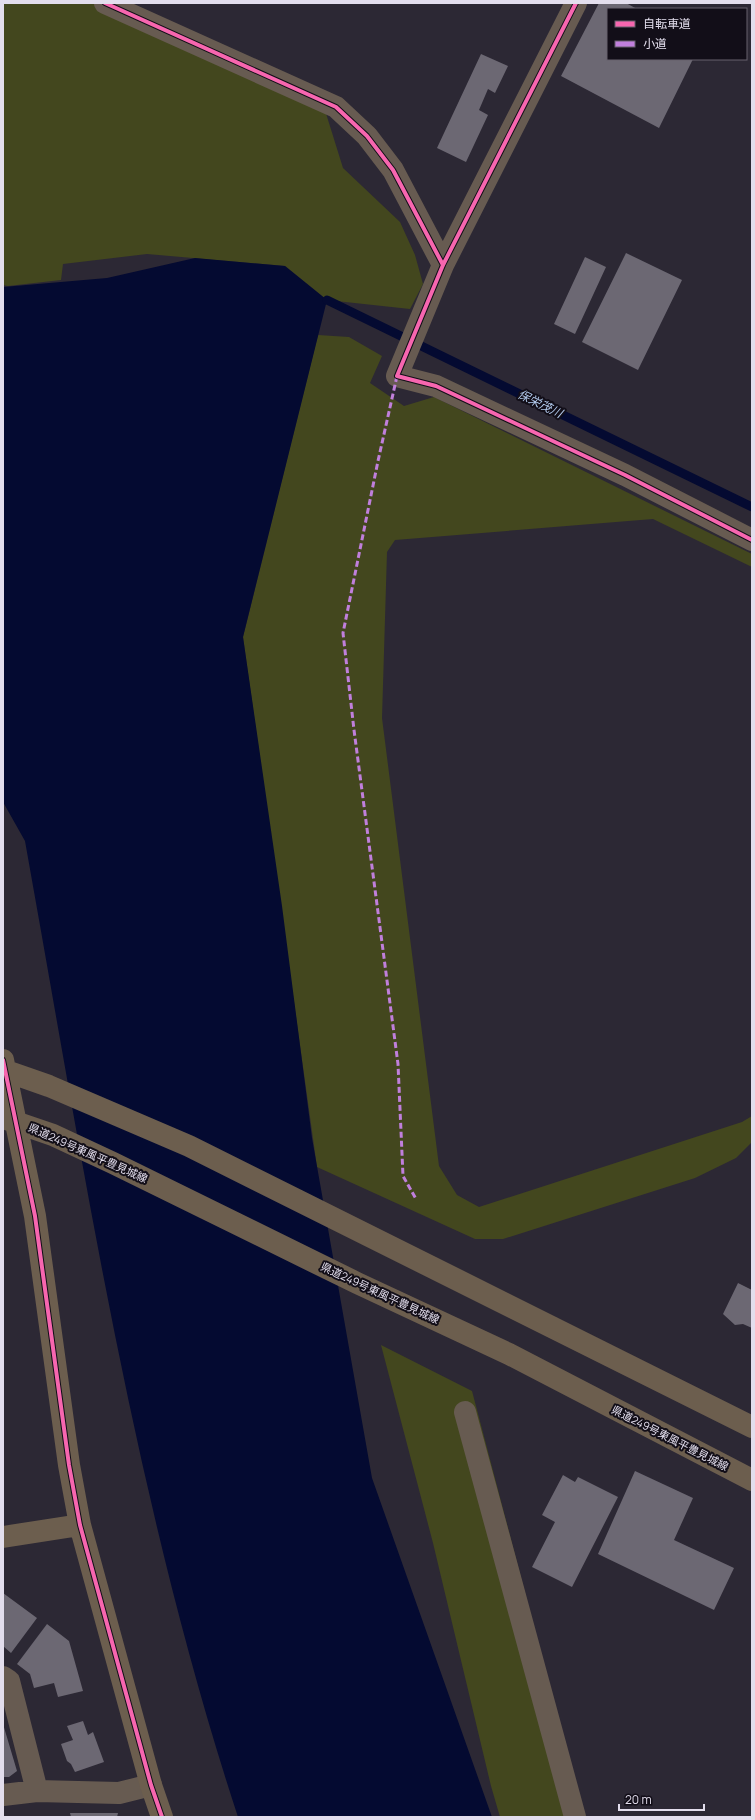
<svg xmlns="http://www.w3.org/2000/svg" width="755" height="1820" font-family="Manrope,'Noto Sans JP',sans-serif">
	<rect width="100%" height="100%" fill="#2c2834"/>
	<!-- green -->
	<path fill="#43471e" d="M3,3H94L324,107L343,168L400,222L415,255L423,284L410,309L327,300L285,266L147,254L63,264L61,280L8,286L3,285Z
		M318,335L349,337L382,356L370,383L404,406L434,397L752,554V567L653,519L395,540L387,552L382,718L439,1166L457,1195L479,1207L742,1122L752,1116V1142L736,1158L695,1178L503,1239H475L317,1167L243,637Z
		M381,1345L472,1391L584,1817H500L491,1786L433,1543Z"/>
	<!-- water -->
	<path fill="#040a31" d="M195,258L285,266L327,300L243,637L282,906L312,1138L372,1478L492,1817H238C134,1500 84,1169 25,841L3,802V287L107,278Z"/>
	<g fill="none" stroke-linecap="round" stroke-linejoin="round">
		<!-- stream -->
		<path stroke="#040a31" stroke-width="9" d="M327,300L752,507"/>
	</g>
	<!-- building -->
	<path fill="#6c6873" d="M599,3H626L637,9H608V59H693L659,128L561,76Z
		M481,54L508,66L495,93L488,89L479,110L488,115L466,162L437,148Z
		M626,253L682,280L638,370L582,342Z
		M585,257L606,267L575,334L554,324Z
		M738,1283L752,1290V1328L743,1324L735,1325L723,1314Z
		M635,1471L693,1498L674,1540L734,1568L714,1610L598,1554Z
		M563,1475L575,1482L578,1477L618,1497L572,1587L532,1567L555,1522L542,1515Z
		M3,1593L37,1618L11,1653L3,1646Z
		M47,1624L69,1641L83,1691L58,1697L54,1683L34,1688L30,1674L17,1664Z
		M83,1721L88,1735L93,1732L104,1762L75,1772L71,1764L67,1761L61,1744L73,1740L67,1726Z
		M3,1724L17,1771L9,1777H3Z
		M70,1813H118L117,1817H71Z"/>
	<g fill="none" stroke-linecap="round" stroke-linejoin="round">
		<!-- street -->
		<path stroke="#675b51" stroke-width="22" d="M105,3L336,107L367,136L393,170L443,265
			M576,3L443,265L397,376L436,386L625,475L752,540
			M465,1412L575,1817
			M3,1677L9,1681L37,1791
			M3,1795L37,1791L119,1793L151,1785"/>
		<!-- secondary -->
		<path stroke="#6c5e4e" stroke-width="22" d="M3,1060L35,1216L69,1465L80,1525L151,1785L162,1817
			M3,1070L49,1086L189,1146L752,1427
			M3,1118L53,1135L113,1163L357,1283L509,1354L752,1480
			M3,1537L80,1525"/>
		<!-- quiet -->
		<path stroke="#c07fdc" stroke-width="3" stroke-dasharray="6 3" stroke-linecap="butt" d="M397,376L378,461L343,633L354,730L398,1064L403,1176L416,1199"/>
		<defs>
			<path id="cycleway" d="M105,3L336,107L367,136L393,170L443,265
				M576,3L443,265L397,376L436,386L625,475L752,540
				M3,1060L35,1216L69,1465L80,1525L151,1785L162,1817"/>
		</defs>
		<!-- cycleway casing -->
		<use href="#cycleway" stroke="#120e18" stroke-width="6"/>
		<!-- cycleway -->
		<use href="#cycleway" stroke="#f766af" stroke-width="4"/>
	</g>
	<g text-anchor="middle" stroke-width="4" stroke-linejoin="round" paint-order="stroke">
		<!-- street labels -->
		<g font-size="11" fill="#e3deed" stroke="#120e18">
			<text transform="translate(88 1153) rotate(24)" y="4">県道249号東風平豊見城線</text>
			<text transform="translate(380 1293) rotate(25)" y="4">県道249号東風平豊見城線</text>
			<text transform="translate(670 1438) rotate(27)" y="4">県道249号東風平豊見城線</text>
		</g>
		<!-- water labels -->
		<g font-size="12" font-style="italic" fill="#b3cbee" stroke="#120e18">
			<text transform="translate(540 404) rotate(26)" y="4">保栄茂川</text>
		</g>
	</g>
	<!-- border -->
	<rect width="755" height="1820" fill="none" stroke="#e3deed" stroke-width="8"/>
	<!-- legend -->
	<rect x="607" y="8" width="140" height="52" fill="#120e18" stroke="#66616d"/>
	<rect x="615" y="21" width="20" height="6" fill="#f766af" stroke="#66616d"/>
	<text x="643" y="28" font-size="12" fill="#e3deed">自転車道</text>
	<rect x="615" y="41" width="20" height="6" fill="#c07fdc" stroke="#66616d"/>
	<text x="643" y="48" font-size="12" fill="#e3deed">小道</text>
	<!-- scale -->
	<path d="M619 1804v6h85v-6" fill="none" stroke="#e3deed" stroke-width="2"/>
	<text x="625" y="1804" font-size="12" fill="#e3deed" stroke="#120e18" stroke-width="3" paint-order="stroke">20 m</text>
</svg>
